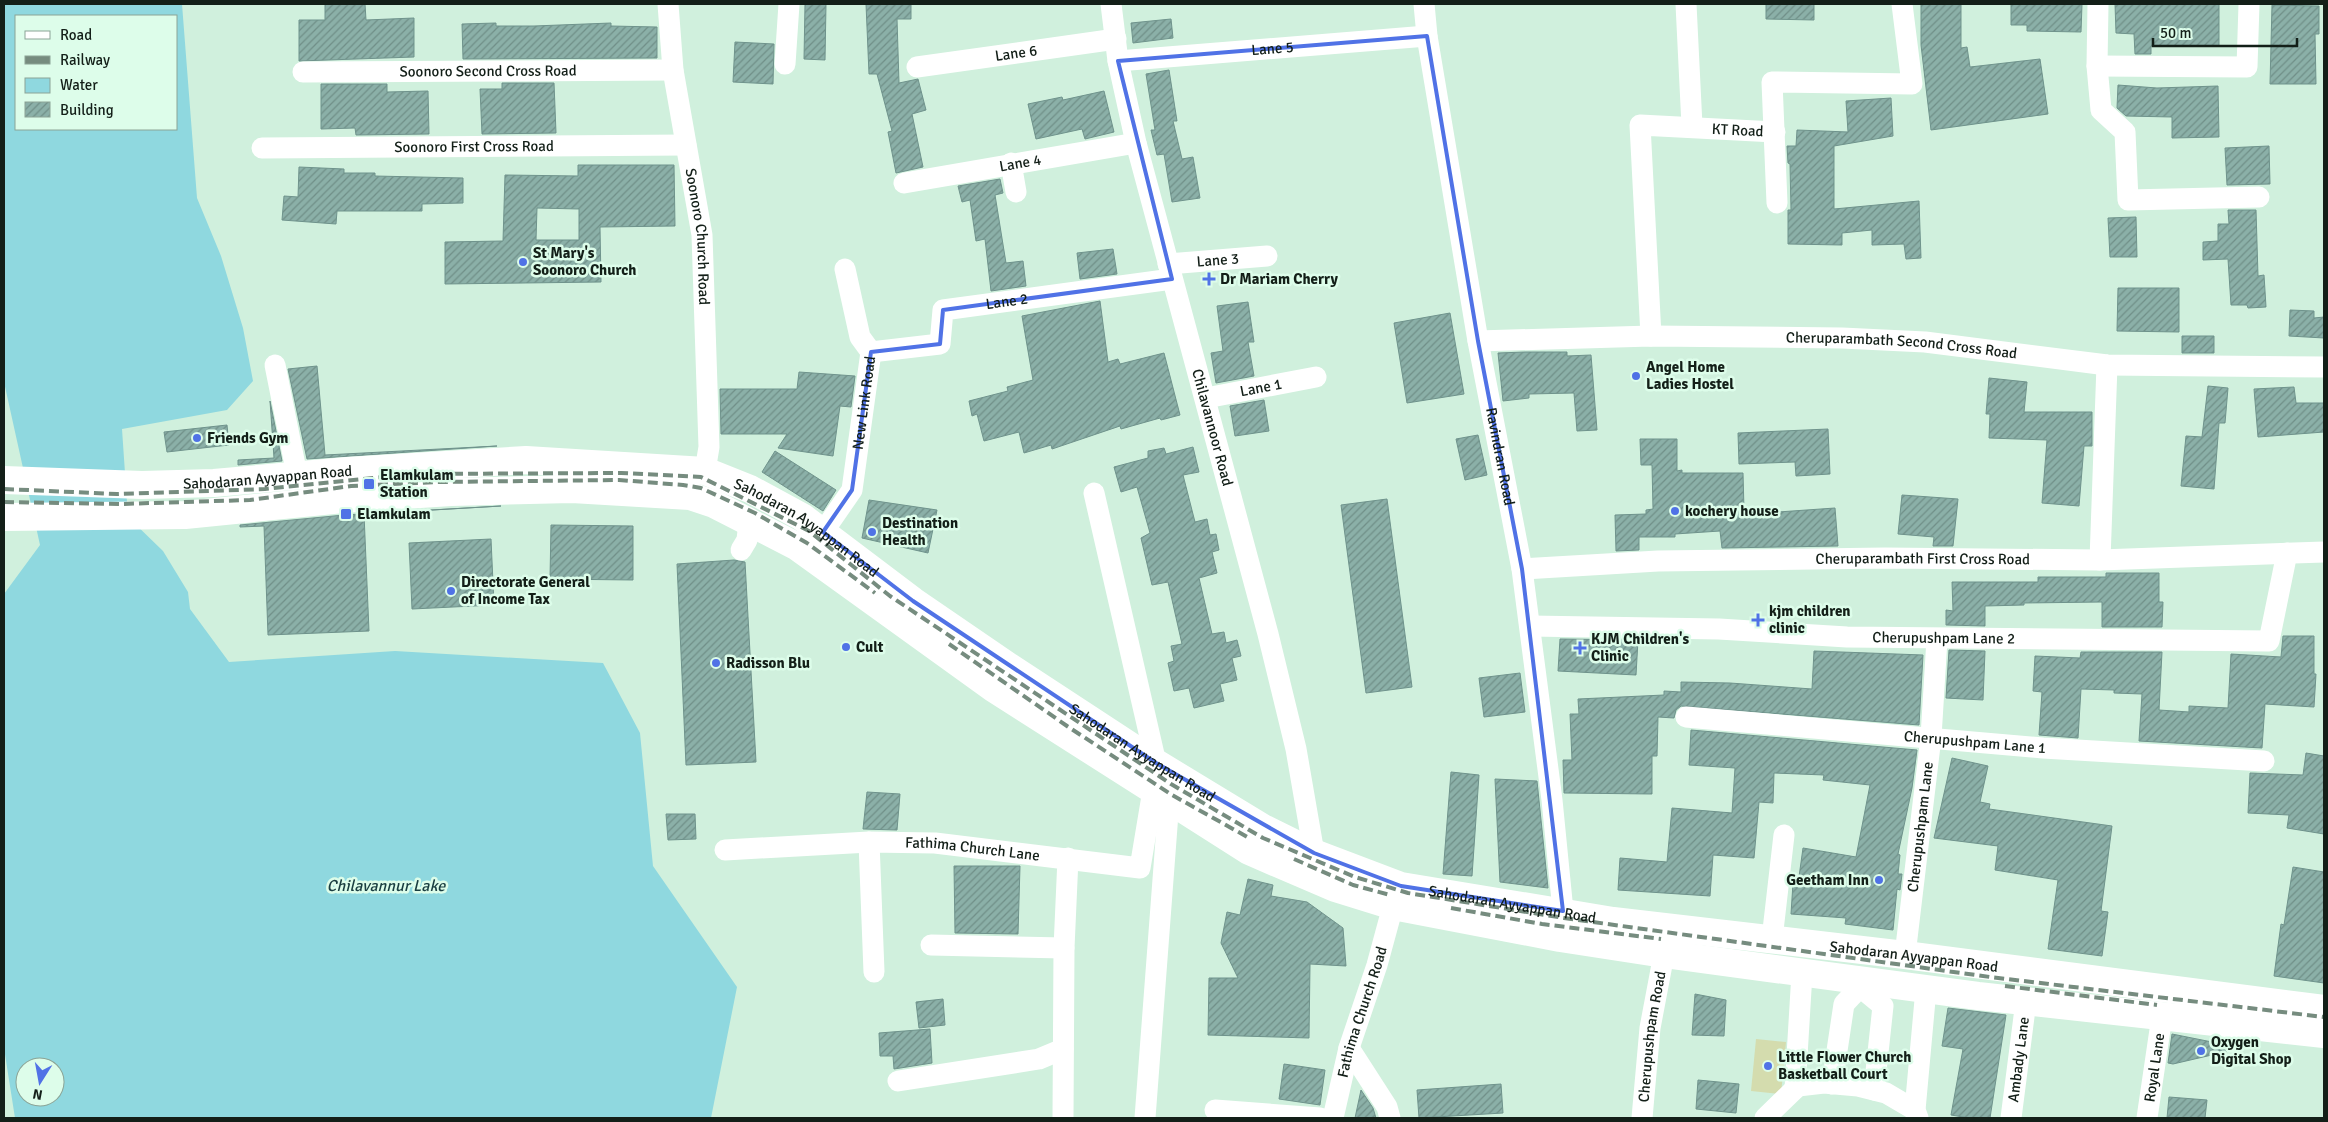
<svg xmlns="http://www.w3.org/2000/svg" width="2328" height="1122" font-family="Signika,sans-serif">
	<defs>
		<pattern id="building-hatch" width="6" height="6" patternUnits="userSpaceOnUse" patternTransform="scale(1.25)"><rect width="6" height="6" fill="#8bb0a8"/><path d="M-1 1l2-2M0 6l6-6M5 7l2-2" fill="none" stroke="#708f88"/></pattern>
	</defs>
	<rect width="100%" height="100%" fill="#d0f0dd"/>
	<!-- green -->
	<path fill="#d4dcae" d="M1756,1039L1786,1042L1781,1094L1751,1091Z"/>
	<!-- water -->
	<path fill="#8fd8df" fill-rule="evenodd" d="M4,4H182L197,198L221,256L243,328L253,381L227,410L122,429L128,517L163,551L188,592L190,609L229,662L395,651L603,663L640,733L653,866L737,987L711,1118H15L4,1048V594L40,545L4,382ZM16,16H176V129H16ZM25,1067H55V1097H25Z"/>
	<!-- building -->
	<path fill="url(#building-hatch)" stroke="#6f938c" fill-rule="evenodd" d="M325,4H365L366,20L414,18V57L299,61V20H325Z
		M805,4H826L825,60L804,59Z
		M866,4H911V19H897L899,83L918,79L926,110L912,114L923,167L896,173L888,132L892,131L877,74H869Z
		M1766,4H1814V20L1766,19Z
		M1921,4H1961V48L1967,47L1970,67L2040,59L2048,114L1931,130L1921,45Z
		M2011,4H2082L2081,32L2027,31V25H2011Z
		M2115,4H2219V46H2151V54H2135L2134,34L2116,33Z
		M2272,5L2319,6V34H2315L2316,84H2270Z
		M1171,19L1173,38L1133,43L1131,23Z
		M496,23V26H534L611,23V26L657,27V58L463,59L462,24Z
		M735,42L774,44L773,84L733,82Z
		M1169,70L1177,121H1173L1182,159L1193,157L1200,198L1172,202L1164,154L1157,155L1151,130H1155L1146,74Z
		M502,83H554L556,133L482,134L480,89H502Z
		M321,84H387V92L428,91L429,134L356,135L355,128L321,129Z
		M2118,85L2157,88L2218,86L2219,137L2172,138V117L2126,116L2117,108Z
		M1104,91L1114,132L1085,139L1082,129L1036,139L1028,104L1062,97L1063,100Z
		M1891,98L1893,136L1834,146V209L1919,201L1921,258L1906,259L1904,244L1872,245V230L1842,233V245L1788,244V210H1791L1790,164L1788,163L1787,146H1796L1797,130L1848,132L1846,101Z
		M2269,146L2270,184L2227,185L2225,148Z
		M578,165H674L675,226L600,227L601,282L445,284V242L503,241L505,175L578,176ZM537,208L579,209V240H536Z
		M299,167L344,169V173H375V176L463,178V203L422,204V211H337L336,224L282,220L284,196L298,197Z
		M1000,179L1003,193L995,195L1006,263L1023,261L1026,286L991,291L985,239L976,241L970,200L962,202L958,186Z
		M2228,210H2256L2258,276L2264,275L2266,307L2248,308L2247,305H2231L2228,259L2203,260V242L2218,241V224H2229Z
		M2136,217L2137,257H2110L2108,218Z
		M1113,249L1117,274L1080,279L1077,253Z
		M2118,288H2179V332L2117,331Z
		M1100,301L1108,362L1118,359L1120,364L1164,353L1180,415L1161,420L1160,418L1121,429L1120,426L1052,449L1051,445L1024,453L1019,432L984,441L977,414L972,416L969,401L1008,391L1007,387L1033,380L1022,316Z
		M1248,302L1254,342H1248L1254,376L1216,383L1211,353L1223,351L1217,306Z
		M2290,310L2314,311V318L2324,317V338L2289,336Z
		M1450,313L1464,394L1407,403L1394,323Z
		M2182,336H2214V353H2182Z
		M1525,352H1567V356L1591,355L1597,430L1577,431L1574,393L1529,394V398L1503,401L1498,353Z
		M317,366L325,455L497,446L307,459L288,369Z
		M799,372L855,376L851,407L840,406L833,456L778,448L787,434H721L720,389H797Z
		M1989,378L2027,382L2024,412H2092V446H2084L2079,506L2042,503L2047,440L1989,438L1990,414H1986Z
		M2208,386L2228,388L2225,423H2219L2214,489L2181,486L2186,436L2202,437Z
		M2294,387L2296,403H2324V432L2258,437L2254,389Z
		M1264,400L1269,431L1235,436L1230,406Z
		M270,401L282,461L238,465V460L274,458Z
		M227,425L229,445L167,452L164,432Z
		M1828,429L1830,474L1796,476L1795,462L1739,464L1738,433Z
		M1478,435L1487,475L1465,480L1456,439Z
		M1640,439H1677V471L1682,470V473H1743L1744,510L1756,508V511H1778V512L1835,508L1838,546L1722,548L1720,531L1675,534V537H1639V550L1616,551L1615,515L1646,514V510L1653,509L1652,465H1641Z
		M1193,447L1199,472L1183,475L1195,522L1207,519L1210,535L1216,534L1219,550L1212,552L1217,573L1199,578L1212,634L1224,632L1226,643L1237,640L1241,656L1232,658L1237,680L1220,684L1224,701L1194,708L1189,688L1174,691L1168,663L1174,661L1171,646L1182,644L1168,582L1152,585L1141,538L1150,533L1137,487L1121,492L1114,467L1148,458V451L1164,448L1166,454Z
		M775,451L836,490L823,511L762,472Z
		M1902,495L1958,499L1953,546H1933L1934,537L1898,534Z
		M1387,499L1412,687L1366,693L1341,505Z
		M869,500L937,510L928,553L862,538Z
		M501,506L364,514L369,631L268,635L264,526L240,527V525L344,515Z
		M551,525L633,526V580L550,579Z
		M491,539L494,605L412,609L409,543Z
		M734,560L745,562L756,762L686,765L677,564Z
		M2106,573H2159V602H2163L2162,627H2102V602L2024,603V605L1985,606V626L1946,625V610L1953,611L1952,582H2038V577H2106Z
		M2283,636H2314V674H2316L2314,707L2265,704L2262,748L2139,741L2142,694L2114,693V690L2081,689L2078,738L2039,735L2042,692L2033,691L2035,656L2080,658L2081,652H2162L2159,710L2189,712V706L2228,708L2231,654L2281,657Z
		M1560,639L1638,640L1636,675L1558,671Z
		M1949,650L1985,651L1983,700L1946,698Z
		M1814,651L1923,655L1919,725L1681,706L1676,710L1674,718L1658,717L1657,756H1652V794L1564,793L1563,760H1572L1570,714H1579L1578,699L1664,695V691L1681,692V682L1730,683L1812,689Z
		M1520,673L1525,712L1484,717L1479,678Z
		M1691,730L1917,750L1912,788L1898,854L1900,855L1898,874H1902L1900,890L1897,889L1893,930L1845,924L1846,918L1791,914L1793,883L1798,884L1803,848L1856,857L1870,785L1823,780L1824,775L1774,773L1773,803L1759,802L1754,858L1713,855L1710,896L1618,890L1620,858L1667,862L1672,808L1732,813L1735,768L1689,765Z
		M2306,753L2324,756V834L2287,828L2289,815L2248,813L2250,773L2303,775Z
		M1952,758L1988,766L1980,802L1990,804L1989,809L2112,826L2101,911L2108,912L2102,956L2048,949L2058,880L1995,870L1998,846L1934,838Z
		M1451,772L1479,775L1472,876L1443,874Z
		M1495,779L1537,781L1548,888L1500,882Z
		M867,792L900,794L897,830L863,829Z
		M666,814H695L696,839L668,840Z
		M954,866H1020L1018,934L955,933Z
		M2293,867L2324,872V983L2274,976L2281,924L2284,925Z
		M1248,879L1273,885L1271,896L1307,902L1343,928L1346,966L1310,964L1309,1038L1208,1035L1209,978H1238L1221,943L1227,912L1240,915Z
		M1695,994L1726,1000L1724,1036L1692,1035Z
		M943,999L945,1025L919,1028L916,1002Z
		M1948,1008L2006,1015L1990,1118H1969L1951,1115L1963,1049L1942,1046Z
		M930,1029L932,1063L894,1069L893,1056H880L879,1033Z
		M2172,1034L2242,1048L2173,1064L2168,1063Z
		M1284,1064L1325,1070L1320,1105L1279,1099Z
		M1698,1080L1739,1084L1736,1113L1696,1109Z
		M1501,1084L1503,1113L1419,1118L1417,1090Z
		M1361,1090L1373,1108L1376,1118H1355Z
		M2169,1097L2207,1100L2205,1118H2167Z"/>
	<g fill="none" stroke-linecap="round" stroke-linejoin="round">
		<!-- minor -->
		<g stroke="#fff" stroke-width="21">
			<path id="s1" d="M668,4L673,70L702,235L709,447L705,471"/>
			<path id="s2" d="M1111,4L1118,61L1136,143L1268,634L1296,749L1314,853"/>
			<path id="s3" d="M1424,4L1427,36L1478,341L1522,569L1552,800L1563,911"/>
			<path d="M1686,4L1692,126"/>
			<path d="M2098,4L2097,66L2101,110L2125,132L2128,200L2259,197"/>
			<path id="s4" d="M1118,61L1427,36"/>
			<path d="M785,64L789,4"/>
			<path d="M2097,66L2247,67L2249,4"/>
			<path id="s5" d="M917,67L1116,39"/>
			<path id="s6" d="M303,72L673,70"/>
			<path id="s7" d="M262,148L686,145"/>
			<path d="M1011,163L1016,192"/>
			<path id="s8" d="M904,183L1136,143"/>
			<path d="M1777,203L1772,82L1912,84L1902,4"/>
			<path id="s9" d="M1168,264L1267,256"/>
			<path id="s10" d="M1651,336L1640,125L1775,132"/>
			<path id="s11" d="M1478,341L1651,336L1842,338L1925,342L2107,365L2324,367"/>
			<path id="s12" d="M871,352L940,344L943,310L1172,279"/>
			<path d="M275,365L297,475"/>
			<path id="s13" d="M1206,398L1316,377"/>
			<path d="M1094,493L1156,763"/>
			<path id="s14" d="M823,532L852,490L871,352L860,337L845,269"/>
			<path d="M741,550L747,540L749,522"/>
			<path d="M2100,560L2107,365"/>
			<path id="s15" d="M1522,569L1658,561L1885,558L2100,560L2324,552"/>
			<path id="s16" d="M1530,626L1719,629L1847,637L2269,641L2287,553"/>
			<path id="s17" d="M1686,717L2043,748L2264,761"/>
			<path d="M869,842L874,972"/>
			<path id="s18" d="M725,850L869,842L935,843L1140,868L1153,790"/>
			<path d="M1772,939L1784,835"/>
			<path d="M931,945L1064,948"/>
			<path id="s19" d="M1905,955L1931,737L1937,639"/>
			<path d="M1861,980L1860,987L1883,1006L1874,1090"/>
			<path d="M1349,1048L1387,1107L1390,1118"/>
			<path d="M898,1081L1039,1059L1063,1049"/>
			<path d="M1832,1084L1844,1004L1860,987"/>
			<path d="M1795,1089L1802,973"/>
			<path d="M1215,1110L1320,1118"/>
			<path d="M1063,1118L1064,948L1068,858"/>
			<path d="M1145,1118L1169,800"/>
			<path id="s20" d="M1333,1118L1349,1048L1377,965L1393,906"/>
			<path id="s21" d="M1642,1118L1650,1028L1664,954"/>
			<path d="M1765,1118L1798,1086L1824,1083L1858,1086L1886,1093L1915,1110"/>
			<path d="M1918,1118L1915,1110L1926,989"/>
			<path id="s22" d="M2011,1118L2026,1001"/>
			<path id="s23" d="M2147,1118L2162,1016"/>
		</g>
		<!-- major -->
		<g stroke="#fff" stroke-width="28">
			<path id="s24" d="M4,480L142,485L214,483L347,471L526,460L705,471L750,489L802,517L913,601L1008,666L1156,763L1263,828L1314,853L1401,886L1613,921L1905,955L2324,1009"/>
			<path d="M4,517L185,515L343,499L451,492L572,489L690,496L714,504L796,546L993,688L1249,851L1335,888L1393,906L1560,938L1664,954L1978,996L2324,1034"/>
		</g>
		<!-- rail -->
		<path stroke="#768c7f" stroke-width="4" stroke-dasharray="10 5" stroke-linecap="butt" d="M4,489L117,494L265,489L411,474L621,473L701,477L809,531L890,596L1171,784L1263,838L1355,877L1408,893L1564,918L1990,977L2324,1017
			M4,502L120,504L250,500L351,486L437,482L619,480L683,485L701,488L755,513L807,543L875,593
			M949,644L1067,726L1172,795L1251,839
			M1294,859L1353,885L1390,895
			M1451,908L1542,924L1661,939
			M2005,986L2157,1005"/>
	</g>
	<!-- marked area -->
	<path fill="none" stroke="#5072e6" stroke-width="4" stroke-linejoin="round" d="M1427,36L1478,341L1522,569L1563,911L1401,886L1314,853L1156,763L913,601L823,532L852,490L871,352L940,344L943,310L1172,279L1118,61Z"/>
	<!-- markers -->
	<g fill="#5072e6" stroke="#ddfdea" stroke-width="2">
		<circle cx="523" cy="262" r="5"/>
		<path d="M1206.5 271.5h5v5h5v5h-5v5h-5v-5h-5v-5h5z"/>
		<circle cx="1636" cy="376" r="5"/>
		<circle cx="197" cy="438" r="5"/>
		<rect x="363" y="478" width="12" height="12" rx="2.5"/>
		<circle cx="1675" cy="511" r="5"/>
		<rect x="340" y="508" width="12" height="12" rx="2.5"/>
		<circle cx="872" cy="532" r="5"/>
		<circle cx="451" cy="591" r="5"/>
		<path d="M1755.5 612.5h5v5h5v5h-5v5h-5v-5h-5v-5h5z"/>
		<circle cx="846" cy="647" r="5"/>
		<path d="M1577.5 640.5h5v5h5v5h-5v5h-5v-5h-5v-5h5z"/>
		<circle cx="716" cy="663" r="5"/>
		<circle cx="1879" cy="880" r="5"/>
		<circle cx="2201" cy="1051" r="5"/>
		<circle cx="1768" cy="1066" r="5"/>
	</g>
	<g text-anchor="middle" stroke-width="5" stroke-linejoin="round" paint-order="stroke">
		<!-- street labels -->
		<g font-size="15" fill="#131f18" stroke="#ddfdea">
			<text dy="5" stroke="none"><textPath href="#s4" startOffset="155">Lane 5</textPath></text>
			<text dy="5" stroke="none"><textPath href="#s5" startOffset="100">Lane 6</textPath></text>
			<text dy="5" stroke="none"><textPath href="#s6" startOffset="185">Soonoro Second Cross Road</textPath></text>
			<text dy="5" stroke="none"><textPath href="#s10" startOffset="309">KT Road</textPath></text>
			<text dy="5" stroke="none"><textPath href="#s7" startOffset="212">Soonoro First Cross Road</textPath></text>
			<text dy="5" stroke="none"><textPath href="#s8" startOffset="118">Lane 4</textPath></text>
			<text dy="5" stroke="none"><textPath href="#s1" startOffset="235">Soonoro Church Road</textPath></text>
			<text dy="5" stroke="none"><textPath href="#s9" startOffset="50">Lane 3</textPath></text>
			<text dy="5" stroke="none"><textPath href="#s12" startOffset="168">Lane 2</textPath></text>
			<text dy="5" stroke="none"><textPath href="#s11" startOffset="424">Cheruparambath Second Cross Road</textPath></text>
			<text dy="5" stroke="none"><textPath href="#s13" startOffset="56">Lane 1</textPath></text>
			<text dy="5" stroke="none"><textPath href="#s14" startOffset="139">New Link Road</textPath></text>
			<text dy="5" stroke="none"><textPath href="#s2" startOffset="436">Chilavannoor Road</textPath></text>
			<text dy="5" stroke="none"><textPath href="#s3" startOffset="459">Ravindran Road</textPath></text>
			<text dy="5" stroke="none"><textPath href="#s24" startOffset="264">Sahodaran Ayyappan Road</textPath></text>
			<text dy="5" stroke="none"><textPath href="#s24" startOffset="819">Sahodaran Ayyappan Road</textPath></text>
			<text dy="5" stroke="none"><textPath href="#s15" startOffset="401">Cheruparambath First Cross Road</textPath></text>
			<text dy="5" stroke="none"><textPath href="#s16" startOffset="414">Cherupushpam Lane 2</textPath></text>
			<text dy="5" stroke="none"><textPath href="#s17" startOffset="290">Cherupushpam Lane 1</textPath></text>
			<text dy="5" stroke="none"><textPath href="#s24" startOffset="1224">Sahodaran Ayyappan Road</textPath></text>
			<text dy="5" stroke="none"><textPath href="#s19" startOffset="129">Cherupushpam Lane</textPath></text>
			<text dy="5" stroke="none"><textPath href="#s18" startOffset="248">Fathima Church Lane</textPath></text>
			<text dy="5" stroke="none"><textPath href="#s24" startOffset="1629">Sahodaran Ayyappan Road</textPath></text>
			<text dy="5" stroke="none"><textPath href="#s24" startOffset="2034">Sahodaran Ayyappan Road</textPath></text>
			<text dy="5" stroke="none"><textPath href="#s20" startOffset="110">Fathima Church Road</textPath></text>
			<text dy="5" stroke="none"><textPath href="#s21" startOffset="82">Cherupushpam Road</textPath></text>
			<text dy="5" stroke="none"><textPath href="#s22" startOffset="59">Ambady Lane</textPath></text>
			<text dy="5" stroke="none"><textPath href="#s23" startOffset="51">Royal Lane</textPath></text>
		</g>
		<!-- poi labels -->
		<g font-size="15" font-weight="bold" fill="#131f18" stroke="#ddfdea" text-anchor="start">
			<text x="533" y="258">St Mary's<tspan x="533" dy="17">Soonoro Church</tspan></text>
			<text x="1220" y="284">Dr Mariam Cherry</text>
			<text x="1646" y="372">Angel Home<tspan x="1646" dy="17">Ladies Hostel</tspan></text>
			<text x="207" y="443">Friends Gym</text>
			<text x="380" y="480">Elamkulam<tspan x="380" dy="17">Station</tspan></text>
			<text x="1685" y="516">kochery house</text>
			<text x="357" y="519">Elamkulam</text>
			<text x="882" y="528">Destination<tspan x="882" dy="17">Health</tspan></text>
			<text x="461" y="587">Directorate General<tspan x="461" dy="17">of Income Tax</tspan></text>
			<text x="1769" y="616">kjm children<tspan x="1769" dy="17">clinic</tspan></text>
			<text x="1591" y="644">KJM Children's<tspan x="1591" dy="17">Clinic</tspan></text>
			<text x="856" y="652">Cult</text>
			<text x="726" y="668">Radisson Blu</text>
			<text x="1869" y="885" text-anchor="end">Geetham Inn</text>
			<text x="2211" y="1047">Oxygen<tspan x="2211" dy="17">Digital Shop</tspan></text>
			<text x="1778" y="1062">Little Flower Church<tspan x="1778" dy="17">Basketball Court</tspan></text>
		</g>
		<!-- water labels -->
		<g font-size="16" font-style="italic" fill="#193d40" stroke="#ddfdea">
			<text x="386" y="891">Chilavannur Lake</text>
		</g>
	</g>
	<!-- border -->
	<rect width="2328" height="1122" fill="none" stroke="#131f18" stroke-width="10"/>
	<!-- legend -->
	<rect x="15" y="15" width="162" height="115" fill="#ddfdea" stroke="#8ca496"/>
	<rect x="25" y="31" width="25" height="8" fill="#ffffff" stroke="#8ca496"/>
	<text x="60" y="40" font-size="15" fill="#131f18">Road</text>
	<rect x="25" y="56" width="25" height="8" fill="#768c7f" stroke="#8ca496"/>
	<text x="60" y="65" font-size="15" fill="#131f18">Railway</text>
	<rect x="25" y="78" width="25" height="15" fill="#8fd8df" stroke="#8ca496"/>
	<text x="60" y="90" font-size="15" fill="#131f18">Water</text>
	<rect x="25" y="102" width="25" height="15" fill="url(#building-hatch)" stroke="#8ca496"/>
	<text x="60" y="115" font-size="15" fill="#131f18">Building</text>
	<!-- north arrow -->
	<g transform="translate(40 1082) rotate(191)"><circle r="24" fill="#ddfdea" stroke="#8ca496"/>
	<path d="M0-4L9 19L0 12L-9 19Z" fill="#5072e6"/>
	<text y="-8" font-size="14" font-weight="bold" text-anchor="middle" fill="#131f18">N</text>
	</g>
	<!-- scale -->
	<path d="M2153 38v8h144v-8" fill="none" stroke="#131f18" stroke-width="2.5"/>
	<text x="2160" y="38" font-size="15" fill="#131f18" stroke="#ddfdea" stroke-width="4" paint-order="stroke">50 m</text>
</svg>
